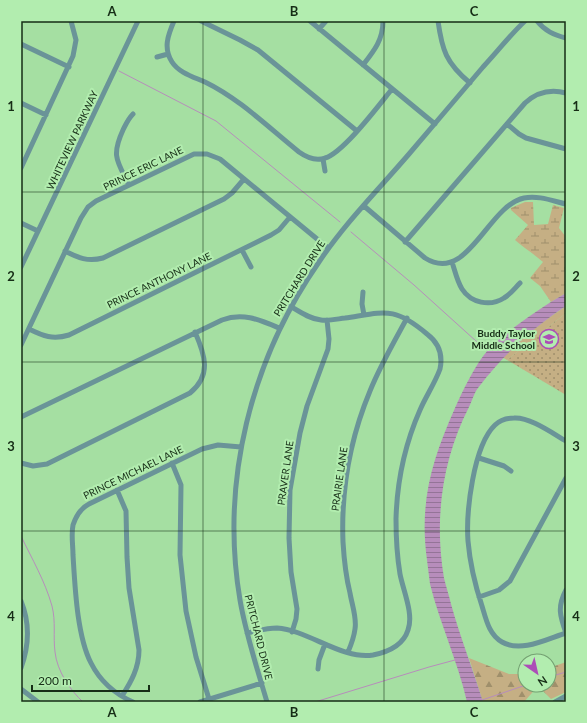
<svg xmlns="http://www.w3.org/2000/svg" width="587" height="723" font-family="Lato,sans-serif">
	<defs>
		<pattern id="grass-dots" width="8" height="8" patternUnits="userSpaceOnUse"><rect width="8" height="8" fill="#c5af84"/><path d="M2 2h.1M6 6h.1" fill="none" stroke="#9f8f6b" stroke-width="1.8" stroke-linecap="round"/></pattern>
		<pattern id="forest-firs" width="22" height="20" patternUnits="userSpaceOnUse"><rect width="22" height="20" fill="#c5af84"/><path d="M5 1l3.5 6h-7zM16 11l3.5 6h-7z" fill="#9f8f6b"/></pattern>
		<pattern id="wetland-marsh" width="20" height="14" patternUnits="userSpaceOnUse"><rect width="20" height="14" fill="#c5af84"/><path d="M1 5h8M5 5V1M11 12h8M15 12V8" fill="none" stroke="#9f8f6b"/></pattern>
		<pattern id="water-rules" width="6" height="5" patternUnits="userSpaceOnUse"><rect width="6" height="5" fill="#b78dbb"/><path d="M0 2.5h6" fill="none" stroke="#947497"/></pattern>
	</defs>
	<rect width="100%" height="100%" fill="#a5dfa2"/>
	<!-- grass -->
	<path fill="url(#grass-dots)" d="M566,313V395L507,360Z"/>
	<!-- forest -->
	<path fill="url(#forest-firs)" d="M566,306V313L507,360L502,357C522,338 543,321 566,306Z
		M469,658L509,674H525V685H549V668L566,662V674L565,675L566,692L551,699L538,686L524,702H483Z"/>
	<!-- wetland -->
	<path fill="url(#wetland-marsh)" d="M525,202H533L534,225L548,224L553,205L564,208L559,228L566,237V293L551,302L540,286L530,278L543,262C534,254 524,248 515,240L528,225L511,210V208Z"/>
	<!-- water -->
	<path fill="url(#water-rules)" d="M566,293V306C530,330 504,354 478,388C474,393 472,401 469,407C442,460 434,519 444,578C446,587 449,595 451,604C460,637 473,669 483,702H467C458,662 440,624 430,584C429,576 428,568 427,560C419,502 432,460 455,408C463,390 475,365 488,350C509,329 540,308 566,293Z"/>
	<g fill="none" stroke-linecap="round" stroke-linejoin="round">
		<!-- stream -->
		<path stroke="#b78dbb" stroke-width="1" d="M119,71L216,121L340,222
			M351,232L414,285L487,351
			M21,536C32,559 45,581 52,606C56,622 53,636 55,652C57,671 70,690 83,702
			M549,677L566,672
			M482,700L526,685
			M315,702L429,667L455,660"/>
		<!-- minor -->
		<path stroke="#6a9498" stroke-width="5" d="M174,21C168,35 163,48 172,62C179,73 194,77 205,82C240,99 269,128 299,152C306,157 316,161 325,158C343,153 379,105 392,89
			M201,21L240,40L258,50L357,131
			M310,21L435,124
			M438,21C442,50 446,63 470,83
			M537,21C545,31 554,35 566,38
			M319,29L326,21
			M21,44L69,67
			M157,57L168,54
			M363,65C374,51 383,40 383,21
			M21,103L46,115
			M507,124L519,134L526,138L566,149
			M323,159L325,171
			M21,168L73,56L76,40L71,21
			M129,185C117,161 111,156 123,130C126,124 128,119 133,114
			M364,206L425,258C468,285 487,206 524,198C538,195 553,201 566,204
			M21,223L38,231
			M405,242L525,103C537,92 551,89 566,93
			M242,250L251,267
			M65,251C78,258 88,262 103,258L224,199L232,193L244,179
			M452,262C455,271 457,281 462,289C471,303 490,307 504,298C511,294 515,288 520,283
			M21,267L138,21
			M363,292L362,304L364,315
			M29,329C43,336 53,340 69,335L271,235L279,230L290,217
			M21,345L81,218L88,207L96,201L194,154H207L220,159L328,248
			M21,417L222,320C243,312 260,320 279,328
			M566,441C552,433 530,417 514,418C507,418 500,420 495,425C473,446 466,513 468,541C470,564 475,585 482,606C486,619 489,635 502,642C521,653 547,639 566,633
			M479,458L504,466L511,471
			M21,463L33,466L47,464L190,393C212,375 205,355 195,332
			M172,463L181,485L180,555L186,611L196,657L209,699
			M117,490L126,511L127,557L129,588L139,650C139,668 131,682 122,696
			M479,597L499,590L510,581L566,478
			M21,601C30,623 29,646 21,668
			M292,632L296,619L297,609L291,572L289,538L290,490L300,433L307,406L328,349L329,339L327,320
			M247,633C257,631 267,628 277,628C308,630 342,660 373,655C388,652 403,646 408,630C414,614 403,590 400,574C397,556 396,538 396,519C397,482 405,444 420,410C426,396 435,383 440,369C443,355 439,343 427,334C394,306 385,312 345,318C337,319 329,321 321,320C310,319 300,312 290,306
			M566,633C560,616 557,607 566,590
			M348,652C351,645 354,637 355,629C357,618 352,605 350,593C346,577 344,559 343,542C341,491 350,439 370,391C380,366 394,342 407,318
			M318,669L319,660L325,644
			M21,689L38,702
			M133,702C115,694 100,681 91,663C77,636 75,587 73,555C73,545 71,535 73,525C76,516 81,508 89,504L202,449L218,445L241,447
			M200,702L262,683
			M267,702C257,668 246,635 240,600C220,481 251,360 319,262C345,223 379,189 409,154C434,125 458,96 483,67C497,52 510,35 525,21
			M555,702L566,696"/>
	</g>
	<!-- grid -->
	<path fill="none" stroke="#162d16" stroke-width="1" stroke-opacity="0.55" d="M203,21V702M384,21V702M21,192H566M21,362H566M21,531H566"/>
	<!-- icons -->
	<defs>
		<symbol id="school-ring" viewBox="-11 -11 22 22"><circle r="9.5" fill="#b2edaf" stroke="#ac4eb7" stroke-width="1.5"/><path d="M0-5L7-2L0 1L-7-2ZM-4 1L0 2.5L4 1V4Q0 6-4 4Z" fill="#ac4eb7"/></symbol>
	</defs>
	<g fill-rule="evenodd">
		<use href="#school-ring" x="538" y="328" width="22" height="22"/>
	</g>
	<g text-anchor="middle" stroke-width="4" stroke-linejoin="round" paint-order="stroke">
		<!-- street labels -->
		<g font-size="10" fill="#162d16" stroke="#b2edaf">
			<text transform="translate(72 140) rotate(-65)" y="4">WHITEVIEW PARKWAY</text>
			<text transform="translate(143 168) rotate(-26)" y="4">PRINCE ERIC LANE</text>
			<text transform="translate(299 278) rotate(-58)" y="4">PRITCHARD DRIVE</text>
			<text transform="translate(159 280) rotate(-26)" y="4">PRINCE ANTHONY LANE</text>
			<text transform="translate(133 472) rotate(-26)" y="4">PRINCE MICHAEL LANE</text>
			<text transform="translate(285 473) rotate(-82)" y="4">PRAVER LANE</text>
			<text transform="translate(339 479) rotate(-82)" y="4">PRAIRIE LANE</text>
			<text transform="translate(259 637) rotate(76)" y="4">PRITCHARD DRIVE</text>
		</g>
		<!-- poi labels -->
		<g font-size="10" font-weight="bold" fill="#162d16" stroke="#b2edaf" text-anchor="end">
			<text x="535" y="337">Buddy Taylor<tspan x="535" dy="12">Middle School</tspan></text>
		</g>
	</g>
	<!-- border -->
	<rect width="587" height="723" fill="none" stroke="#b2edaf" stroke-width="44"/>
	<!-- north arrow -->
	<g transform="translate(537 673) rotate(146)"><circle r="19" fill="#b2edaf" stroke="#74a072"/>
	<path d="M0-3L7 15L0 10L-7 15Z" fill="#ac4eb7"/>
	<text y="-6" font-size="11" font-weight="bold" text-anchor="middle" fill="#162d16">N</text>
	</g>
	<!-- scale -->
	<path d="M32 685v6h117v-6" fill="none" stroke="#162d16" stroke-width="2"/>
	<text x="38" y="685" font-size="12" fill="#162d16" stroke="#b2edaf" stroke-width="3" paint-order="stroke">200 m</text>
	<rect x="22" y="22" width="543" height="679" fill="none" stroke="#162d16" stroke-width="1.5"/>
	<g font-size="13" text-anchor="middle" font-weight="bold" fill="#162d16">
		<text x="112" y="16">A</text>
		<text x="294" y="16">B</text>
		<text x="474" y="16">C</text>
		<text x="11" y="111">1</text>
		<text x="576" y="111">1</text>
		<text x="11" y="281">2</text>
		<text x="576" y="281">2</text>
		<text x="11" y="451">3</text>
		<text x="576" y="451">3</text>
		<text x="11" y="621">4</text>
		<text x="576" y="621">4</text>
		<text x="112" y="717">A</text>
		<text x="294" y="717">B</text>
		<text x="474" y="717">C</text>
	</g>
</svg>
